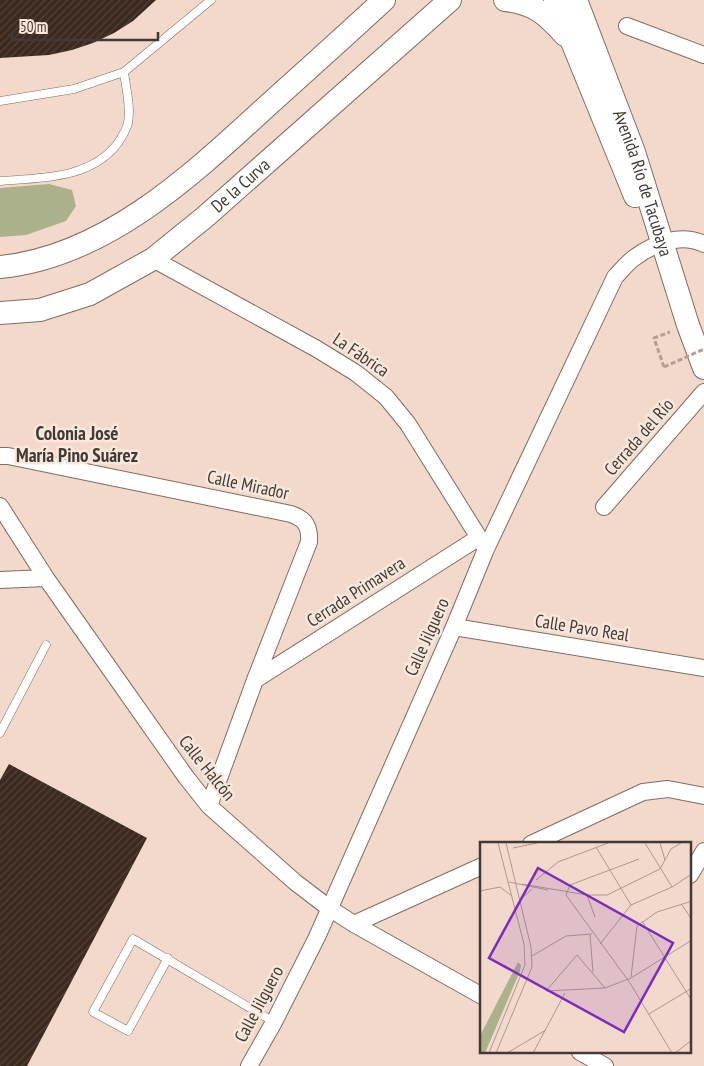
<svg xmlns="http://www.w3.org/2000/svg" width="704" height="1066" font-family="'PT Sans Narrow',sans-serif">
	<defs>
		<pattern id="building-hatch" width="6" height="6" patternUnits="userSpaceOnUse" patternTransform="scale(1.25)"><rect width="6" height="6" fill="#3d2a1f"/><path d="M-1 1l2-2M0 6l6-6M5 7l2-2" fill="none" stroke="#524137"/></pattern>
	</defs>
	<rect width="100%" height="100%" fill="#f2d9cb"/>
	<!-- green -->
	<path fill="#aab18b" d="M49,184L72,190L76,206L66,221L26,235L0,237V188Z"/>
	<!-- building -->
	<path fill="url(#building-hatch)" d="M0,0H156L133,21L114,33L93,43L72,50L49,55L0,58Z
		M9,764L147,838L27,1066H0V780Z"/>
	<g fill="none" stroke-linecap="round" stroke-linejoin="round">
		<defs>
			<path id="service" d="M0,101L74,89L124,72L211,0
				M0,181C41,178 91,179 118,143C121,138 127,129 128,123C131,106 126,89 124,72
				M0,733L46,645
				M168,958L128,1031L93,1012L133,939L274,1022"/>
			<path id="minor" d="M627,26L704,55
				M153,259L317,349L356,373L386,397L408,424L486,549
				M0,456H8L291,514C305,519 310,526 309,542L255,680L209,806
				M0,506L46,578L186,777L209,806L295,882L329,908L354,924L482,996
				M604,507L704,392
				M0,580L46,578
				M454,627L704,668
				M255,680L478,538
				M531,844L643,792L668,789L704,796
				M690,875L704,851
				M354,924L482,866
				M580,1052L605,1066
				M249,1066L274,1022L317,937L454,627L486,549L615,277C621,271 627,263 634,258C654,243 681,233 704,244"/>
			<g id="secondary">
				<path d="M505,0C534,3 546,14 565,35"/>
				<path d="M555,0L635,196"/>
				<path id="s1" d="M576,0L634,152L688,325L704,368"/>
				<path d="M0,267C105,257 192,175 266,107C305,72 345,36 384,0"/>
				<path id="s2" d="M0,313L40,310L90,294L153,259L205,217L450,0"/>
			</g>
		</defs>
		<!-- service casing -->
		<use href="#service" stroke="#826d60" stroke-width="9"/>
		<!-- minor casing -->
		<use href="#minor" stroke="#826d60" stroke-width="18"/>
		<!-- secondary casing -->
		<use href="#secondary" stroke="#826d60" stroke-width="24"/>
		<!-- path -->
		<path stroke="#b39f95" stroke-width="3" stroke-dasharray="5 2.5" stroke-linecap="butt" d="M664,367L654,338L670,332"/>
		<!-- service -->
		<use href="#service" stroke="#fff" stroke-width="8"/>
		<!-- minor -->
		<use href="#minor" stroke="#fff" stroke-width="16"/>
		<!-- secondary -->
		<use href="#secondary" stroke="#fff" stroke-width="22"/>
		<!-- path-bridge -->
		<path stroke="#b39f95" stroke-width="3" stroke-dasharray="5 2.5" stroke-linecap="butt" d="M664,367L704,349"/>
	</g>
	<g text-anchor="middle" stroke-width="5" stroke-linejoin="round" paint-order="stroke">
		<!-- street labels -->
		<g font-size="18" fill="#443a35" stroke="#fbe8dc">
			<text dy="6" stroke="none"><textPath href="#s1" startOffset="195">Avenida Río de Tacubaya</textPath></text>
			<text dy="6" stroke="none"><textPath href="#s2" startOffset="279">De la Curva</textPath></text>
			<text transform="translate(361 355) rotate(34)" y="6">La Fábrica</text>
			<text transform="translate(639 437) rotate(-49)" y="6">Cerrada del Río</text>
			<text transform="translate(248 485) rotate(12)" y="6">Calle Mirador</text>
			<text transform="translate(356 592) rotate(-33)" y="6">Cerrada Primavera</text>
			<text transform="translate(582 628) rotate(9)" y="6">Calle Pavo Real</text>
			<text transform="translate(427 637) rotate(-66)" y="6">Calle Jilguero</text>
			<text transform="translate(207 768) rotate(51)" y="6">Calle Halcón</text>
			<text transform="translate(259 1004) rotate(-62)" y="6">Calle Jilguero</text>
		</g>
		<!-- neighbourhood labels -->
		<g font-size="19" font-weight="bold" fill="#443a35" stroke="#fbe8dc">
			<text x="77" y="440">Colonia José<tspan x="77" dy="22">María Pino Suárez</tspan></text>
		</g>
	</g>
	<!-- overview -->
	<g transform="translate(480 842)">
		<rect width="211" height="211" fill="#f2d9cb"/>
		<path d="M38,120L41,123L40,129L5,211H0V194Z" fill="#aab18b"/>
		<path fill="none" stroke="#ac998f" stroke-width="1" d="M165,1L192,45M180,1L185,18M116,5L151,63M33,6L57,1M159,17L90,43L86,53L150,141L192,211M56,38L78,20L128,1M29,40L68,48M42,42L107,53H127L180,27L191,7L201,1M0,49L20,45L32,54M107,53L115,75M40,58L52,47M202,63L212,78M162,79L212,159M110,93L113,130M120,102L151,63L192,45L212,32M52,114L86,94L112,92M151,135L157,84L177,70L212,59M125,146L97,113L66,149L125,146L151,136L212,98M169,172L212,146M9,211L45,123L44,102L18,1M16,211L52,125L51,105L26,1M27,211L66,188M53,211L85,151M195,211L212,198"/>
		<path fill="#7b2cbf" fill-opacity="0.15" stroke="#7b2cbf" stroke-width="2.5" d="M58,26L193,101L144,190L9,116Z"/>
		<rect width="211" height="211" fill="none" stroke="#443a35" stroke-width="2.5"/>
	</g>
	<!-- scale -->
	<path d="M12 32v8h146v-8" fill="none" stroke="#443a35" stroke-width="2.5"/>
	<text x="20" y="32" font-size="15" fill="#443a35" stroke="#fbe8dc" stroke-width="4" paint-order="stroke">50 m</text>
</svg>
